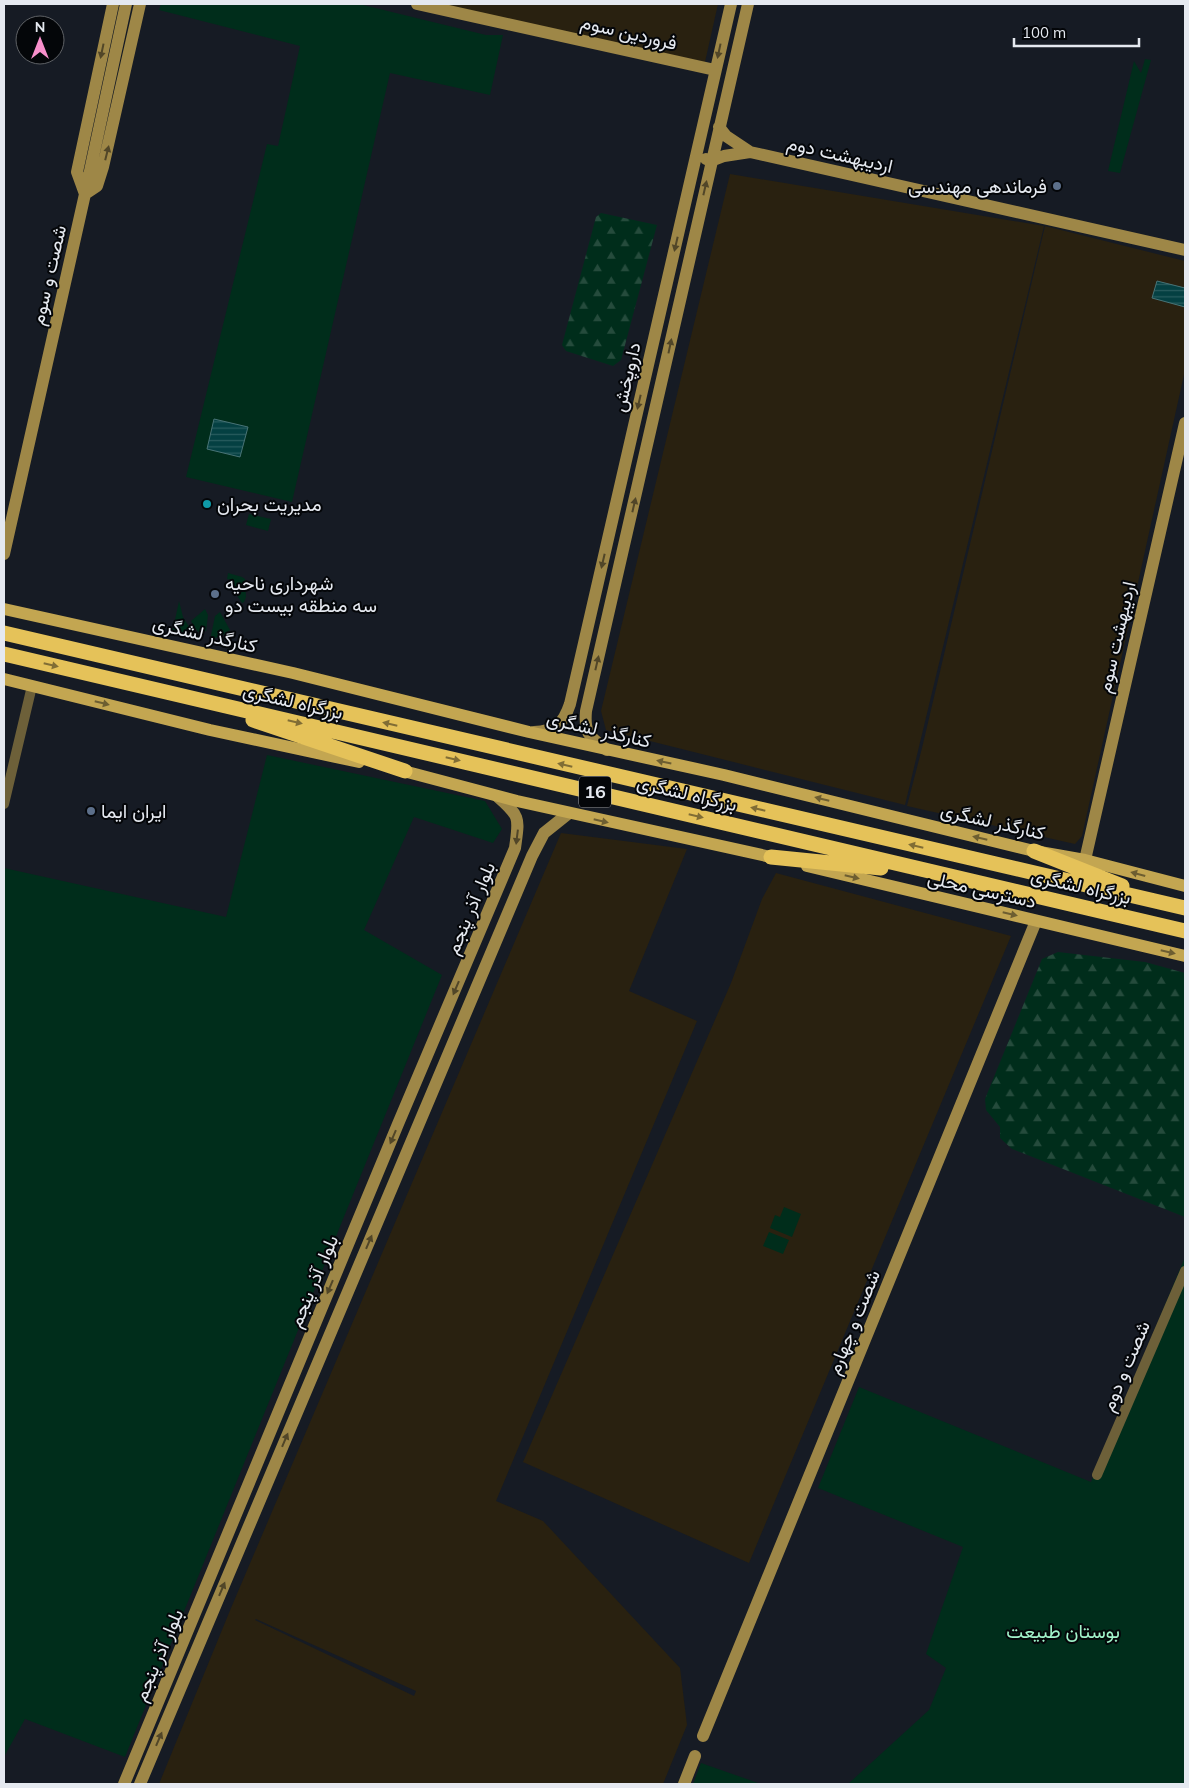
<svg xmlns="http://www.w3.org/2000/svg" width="1189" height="1788" font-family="Mulish,Vazirmatn,sans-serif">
	<defs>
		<pattern id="forest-firs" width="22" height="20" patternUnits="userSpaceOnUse" patternTransform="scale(1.25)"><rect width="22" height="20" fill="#002d1b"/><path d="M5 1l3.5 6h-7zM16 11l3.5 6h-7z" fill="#254b3c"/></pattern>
		<pattern id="water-rules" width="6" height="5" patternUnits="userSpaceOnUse" patternTransform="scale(1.25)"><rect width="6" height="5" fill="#044042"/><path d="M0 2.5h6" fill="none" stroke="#285c5e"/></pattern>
	</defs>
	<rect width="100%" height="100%" fill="#161b24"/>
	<!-- industrial -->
	<path fill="#292110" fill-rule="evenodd" d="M431,4H718L705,62Z
		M730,174L1044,226L905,805L606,730L601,711Z
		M1045,226L1185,261V370L1082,836L1075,844L907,806L922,748Z
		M561,833L687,849L629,991L697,1021L496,1501L543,1521L680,1668L687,1725L663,1784H159L231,1608ZM256,1619L416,1691L414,1696L255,1620Z
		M776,873L1011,936L749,1563L523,1462L731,983L762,899Z"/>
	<!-- green -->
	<path fill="#002d1b" d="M161,4H359L486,35H503L490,95L390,73L292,502L186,477L267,144L278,146L300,46L159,10Z
		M1145,59L1151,60L1120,173L1108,171L1134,61L1141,73Z
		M249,514L271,519L268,531L246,525Z
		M228,573L242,577L245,579L246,597L244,602L242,603L232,588L229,586L231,580L227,579Z
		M179,601L183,617L197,640L172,634Z
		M205,609L208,615L206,631H203V637L195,628L191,621Z
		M220,612L230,630L223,635L210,640L215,616Z
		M267,755L485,801L502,829L493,843L414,817L364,930L442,975L125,1757L25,1719L4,1757V868L226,917Z
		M784,1207L801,1214L792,1237L770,1228L775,1215L780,1217Z
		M769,1232L789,1240L783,1254L763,1246Z
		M1185,1257V1784H848L929,1710L946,1668L926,1654L963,1547L818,1488L859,1387L1091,1482Z
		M701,1763L761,1784H693Z"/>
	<!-- forest -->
	<path fill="url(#forest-firs)" d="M601,213L657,225L621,360L613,366L566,351L562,345L596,217Z
		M1058,952L1145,962L1185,973V1217L1012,1149L1000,1138V1127L986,1110L985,1099L1042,959Z"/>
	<!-- water -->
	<path fill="url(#water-rules)" stroke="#487376" d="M1157,281L1185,288V307L1152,298Z
		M214,419L248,427L240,457L207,449Z"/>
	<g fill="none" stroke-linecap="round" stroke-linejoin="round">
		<!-- street -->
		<path stroke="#6d6039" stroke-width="10" d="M4,804L32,686
			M1097,1475L1185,1271"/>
		<!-- secondary -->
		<path stroke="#9e8747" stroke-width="12" d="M113,4L77,172L85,194L97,186L103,167L140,4
			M417,4L715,70
			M719,127L726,136L750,152
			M706,159L711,161L724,156L750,152L1185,250
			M4,554L85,194L126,4
			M534,732C555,731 563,725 570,704L731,4
			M607,750C589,736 584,734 586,711L748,4
			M1085,860L1185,423
			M703,1736L1036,921
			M124,1784L398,1124L515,848C519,818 521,817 498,797
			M140,1784L532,856L544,833L569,813
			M684,1784L695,1756"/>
		<!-- primary -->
		<path stroke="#c3a651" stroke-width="12" d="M4,609L293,673L529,732L724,775L1034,851L1085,860L1185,886
			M4,679L210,730L359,762
			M396,769L517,801L780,859
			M807,866L1185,956"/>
		<!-- highway -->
		<path stroke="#e5c259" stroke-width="15" d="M4,633L1185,908
			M4,654L1185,931
			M253,720L405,771
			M1034,851L1122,886
			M771,857L881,868"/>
	</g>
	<!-- one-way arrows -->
	<defs><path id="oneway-solid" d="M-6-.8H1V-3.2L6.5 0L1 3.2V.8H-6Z" transform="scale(1.25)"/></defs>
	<g fill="#514628">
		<use href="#oneway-solid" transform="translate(102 51) rotate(102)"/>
		<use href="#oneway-solid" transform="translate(719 51) rotate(102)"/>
		<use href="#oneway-solid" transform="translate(107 153) rotate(-76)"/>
		<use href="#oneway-solid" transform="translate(705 188) rotate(-77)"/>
		<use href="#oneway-solid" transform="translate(676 244) rotate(103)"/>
		<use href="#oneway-solid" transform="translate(670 346) rotate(-78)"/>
		<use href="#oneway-solid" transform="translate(639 402) rotate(103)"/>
		<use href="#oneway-solid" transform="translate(634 505) rotate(-77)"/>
		<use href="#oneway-solid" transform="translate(603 561) rotate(103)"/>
		<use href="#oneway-solid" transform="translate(597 663) rotate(-77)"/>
		<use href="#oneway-solid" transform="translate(517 837) rotate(97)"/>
		<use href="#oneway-solid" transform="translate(456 988) rotate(113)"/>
		<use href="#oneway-solid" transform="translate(393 1137) rotate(113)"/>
		<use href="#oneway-solid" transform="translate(369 1242) rotate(-67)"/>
		<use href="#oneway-solid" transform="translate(330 1287) rotate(113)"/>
		<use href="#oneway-solid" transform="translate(285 1440) rotate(-67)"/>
		<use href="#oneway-solid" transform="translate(222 1589) rotate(-67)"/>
		<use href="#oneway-solid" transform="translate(159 1739) rotate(-67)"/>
	</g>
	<g fill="#806d35">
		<use href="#oneway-solid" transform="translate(51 665) rotate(13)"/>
		<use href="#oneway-solid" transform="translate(295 722) rotate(13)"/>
		<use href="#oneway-solid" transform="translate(390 724) rotate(-167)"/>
		<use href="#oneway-solid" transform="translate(453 759) rotate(13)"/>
		<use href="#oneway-solid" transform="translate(565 765) rotate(-167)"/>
		<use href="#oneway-solid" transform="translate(758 809) rotate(-167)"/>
		<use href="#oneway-solid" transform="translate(696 816) rotate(13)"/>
		<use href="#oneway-solid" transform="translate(916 846) rotate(-167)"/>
	</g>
	<g fill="#6d5e31">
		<use href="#oneway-solid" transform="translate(102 703) rotate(14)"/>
		<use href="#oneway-solid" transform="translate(664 762) rotate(-168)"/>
		<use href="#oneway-solid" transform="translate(822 799) rotate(-166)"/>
		<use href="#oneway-solid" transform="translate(601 821) rotate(13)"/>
		<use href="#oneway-solid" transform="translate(980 838) rotate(-167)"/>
		<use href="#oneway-solid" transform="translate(1138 874) rotate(-165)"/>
		<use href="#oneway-solid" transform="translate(852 877) rotate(13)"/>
		<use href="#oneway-solid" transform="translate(1010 914) rotate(13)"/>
		<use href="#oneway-solid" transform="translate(1168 952) rotate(13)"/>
	</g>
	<!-- markers -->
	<g fill="#5c6f8a" stroke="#040609" stroke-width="2">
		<circle cx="1057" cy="186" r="5"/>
		<circle cx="215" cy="594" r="5"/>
		<circle cx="91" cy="811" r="5"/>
	</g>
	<circle fill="#0f9aa8" stroke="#040609" stroke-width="2" cx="207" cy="504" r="5"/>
	<g text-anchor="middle" stroke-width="4" stroke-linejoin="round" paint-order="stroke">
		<!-- shield labels -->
		<rect fill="#040609" stroke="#a2a5ab" stroke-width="1" x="579" y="776.5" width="32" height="31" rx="4"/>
		<g font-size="18" font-weight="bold" fill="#e5e9f0">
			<text x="595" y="798">16</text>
		</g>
		<!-- street labels -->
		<g font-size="19" fill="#e5e9f0" stroke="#040609">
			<text transform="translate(629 32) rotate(13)" y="7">فروردین سوم</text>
			<text transform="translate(840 154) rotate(13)" y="7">اردیبهشت دوم</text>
			<text transform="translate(48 275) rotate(-77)" y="7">شصت و سوم</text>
			<text transform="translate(626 377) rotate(-77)" y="7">داروپخش</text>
			<text transform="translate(205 634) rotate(13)" y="7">کنارگذر لشگری</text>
			<text transform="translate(1116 637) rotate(-77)" y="7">اردیبهشت سوم</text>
			<text transform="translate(293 701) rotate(13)" y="7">بزرگراه لشگری</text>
			<text transform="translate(599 729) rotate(13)" y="7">کنارگذر لشگری</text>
			<text transform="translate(687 793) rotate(13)" y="7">بزرگراه لشگری</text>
			<text transform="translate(993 821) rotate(13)" y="7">کنارگذر لشگری</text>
			<text transform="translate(1081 886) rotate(13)" y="7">بزرگراه لشگری</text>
			<text transform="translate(982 889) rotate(13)" y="7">دسترسی محلی</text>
			<text transform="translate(470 908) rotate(-67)" y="7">بلوار آذر پنجم</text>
			<text transform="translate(313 1281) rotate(-67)" y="7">بلوار آذر پنجم</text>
			<text transform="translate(853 1322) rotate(-68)" y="7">شصت و چهارم</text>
			<text transform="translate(1125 1366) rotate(-67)" y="7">شصت و دوم</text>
			<text transform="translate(158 1655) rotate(-67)" y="7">بلوار آذر پنجم</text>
		</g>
		<!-- poi labels -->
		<g font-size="19" fill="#e5e9f0" stroke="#040609" text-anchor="start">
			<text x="1047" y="193" text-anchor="end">فرماندهی مهندسی</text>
			<text x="217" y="511">مدیریت بحران</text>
			<text x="225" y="590">شهرداری ناحیه<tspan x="225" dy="22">سه منطقه بیست دو</tspan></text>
			<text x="101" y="818">ایران ایما</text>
		</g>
		<!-- park labels -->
		<g font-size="19" fill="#a2f4cb" stroke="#040609">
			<text x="1063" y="1638">بوستان طبیعت</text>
		</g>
	</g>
	<!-- border -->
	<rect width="1189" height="1788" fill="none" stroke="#e5e9f0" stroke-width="10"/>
	<!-- north arrow -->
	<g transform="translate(40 40)"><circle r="24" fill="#040609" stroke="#5e6165"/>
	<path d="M0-4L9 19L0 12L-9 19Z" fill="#f890cc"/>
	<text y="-8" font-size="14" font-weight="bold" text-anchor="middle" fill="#e5e9f0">N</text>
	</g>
	<!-- scale -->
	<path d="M1014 38v8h125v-8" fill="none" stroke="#e5e9f0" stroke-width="2.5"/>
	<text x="1022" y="38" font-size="15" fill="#e5e9f0" stroke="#040609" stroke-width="4" paint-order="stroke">100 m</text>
</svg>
